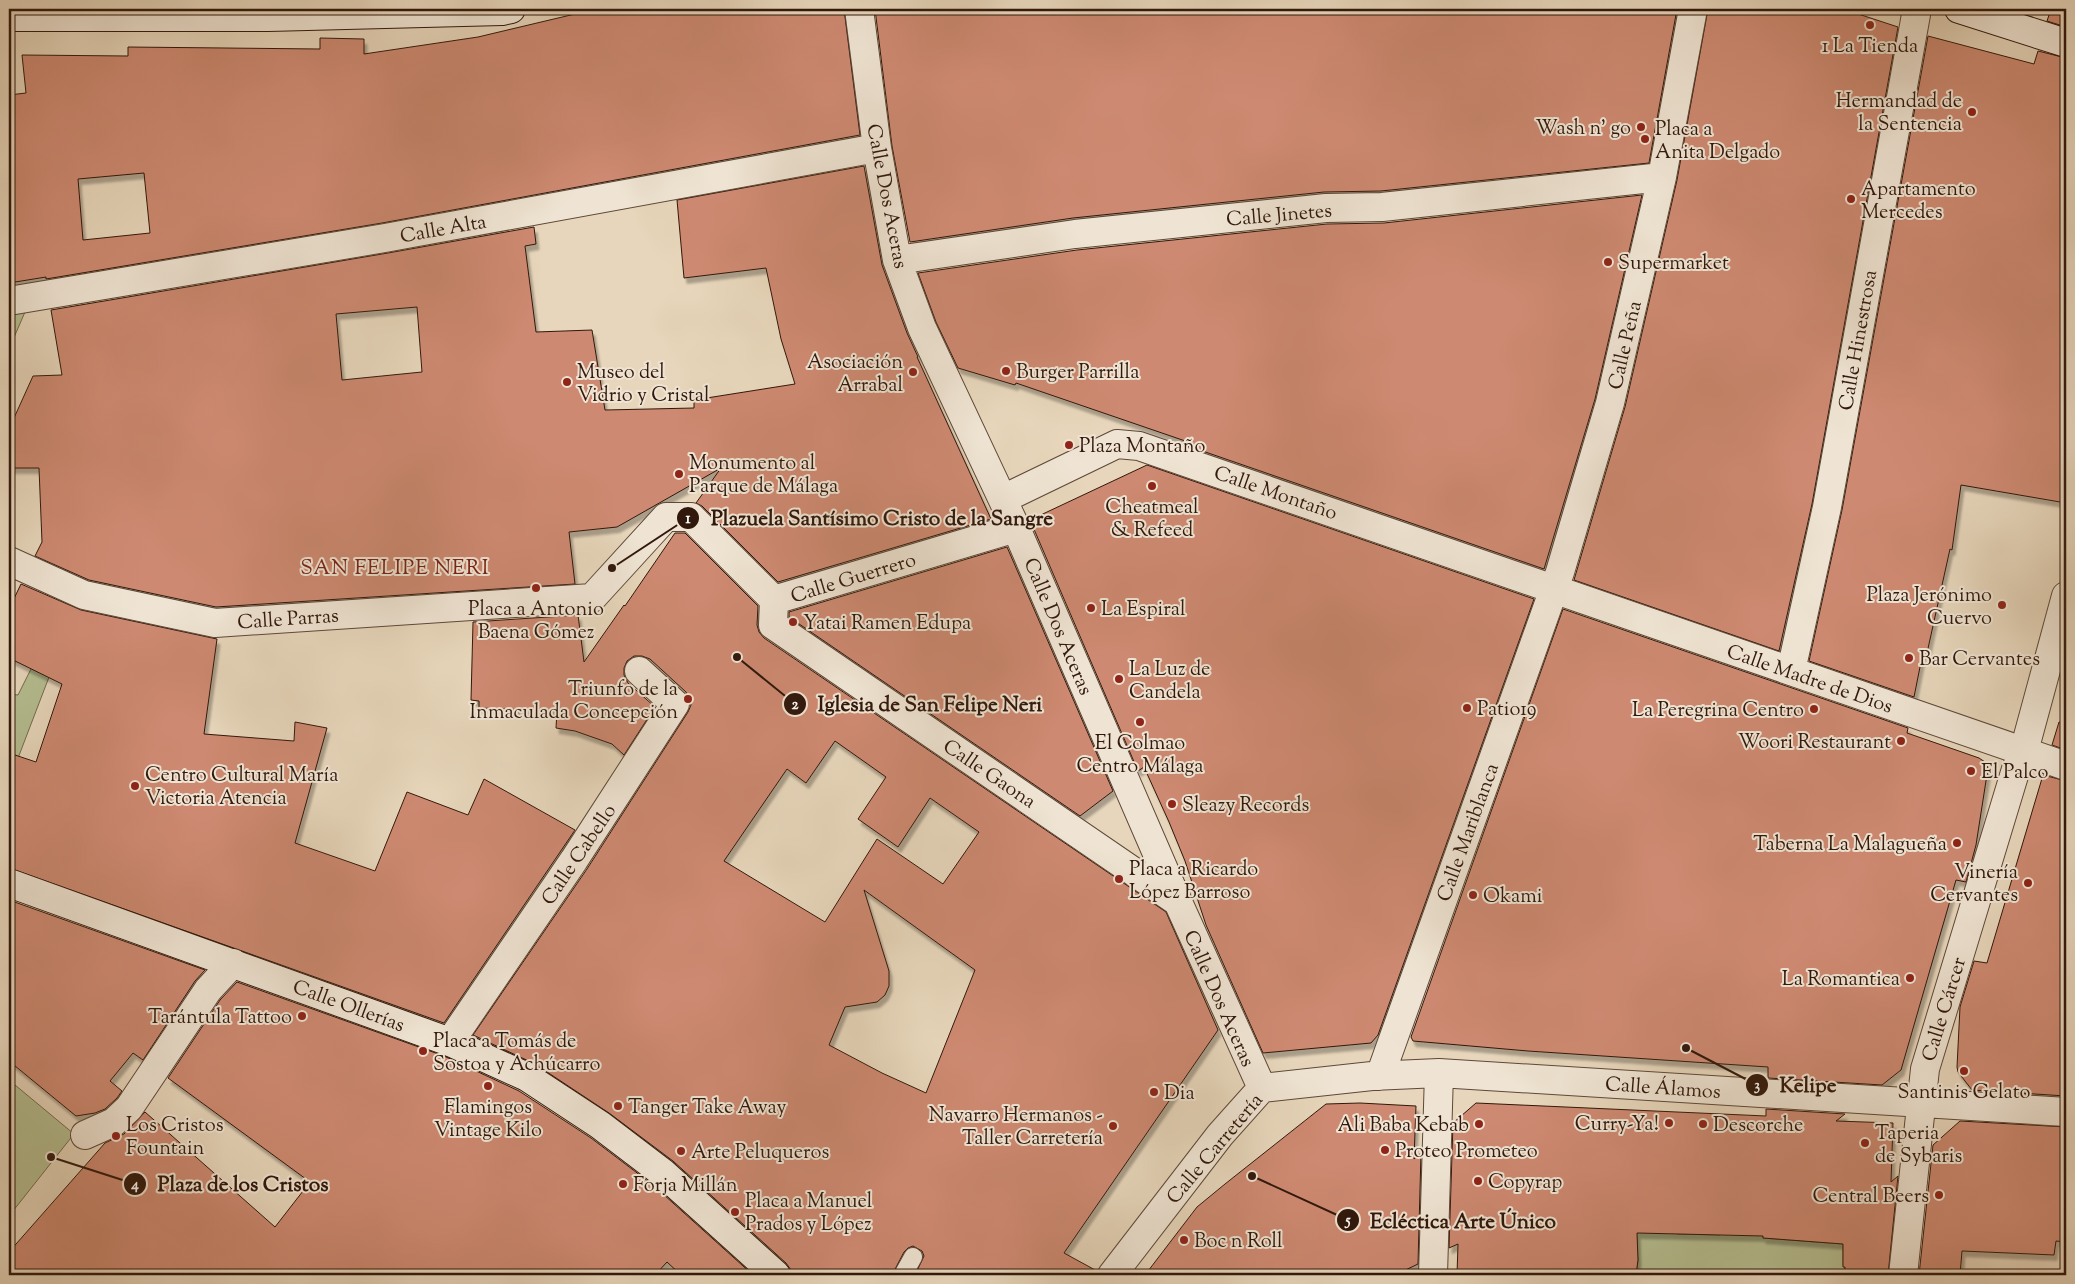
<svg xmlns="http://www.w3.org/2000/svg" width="2075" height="1284" font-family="'Sorts Mill Goudy',serif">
	<defs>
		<filter id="shadow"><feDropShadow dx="3" dy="5.5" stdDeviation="1" flood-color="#0004"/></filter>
	</defs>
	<rect width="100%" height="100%" fill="#e7d6bb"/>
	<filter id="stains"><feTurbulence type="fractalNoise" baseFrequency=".004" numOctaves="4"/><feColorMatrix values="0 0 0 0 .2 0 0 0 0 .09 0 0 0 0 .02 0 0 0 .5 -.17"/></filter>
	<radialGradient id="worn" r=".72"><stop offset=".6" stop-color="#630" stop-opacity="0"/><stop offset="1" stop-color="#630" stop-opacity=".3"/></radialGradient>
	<!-- green -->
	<path fill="#b5be91" stroke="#736b4e" d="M25,312L9,349V315Z
		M36,659L54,664L15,766L9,764V694L18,695Z
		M9,1080L74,1134L9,1216Z
		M1769,1118L1763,1238L1843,1244V1266L1845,1267V1275H1636L1638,1260L1636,1223L1678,1234L1720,1235Z"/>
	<!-- building -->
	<path fill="#cd8971" stroke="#31180c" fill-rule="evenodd" filter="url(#shadow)" d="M596,9H844L860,135L382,223L46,279V277L9,283V95L26,93L22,55L128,56V47L320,49V38L364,39V54L478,37ZM144,173L150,233L83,240L78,179Z
		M875,9H1677L1649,163L1381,191L1324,192L1073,218L910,242L892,146Z
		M1708,9H1843L1898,27L1812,504L1779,651L1574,580L1625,407L1677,180Z
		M2051,9H2066V27L2047,21Z
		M1928,36L2034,64L2038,51L2066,58V503L1961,485L1952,550L1950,549L1927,653L1923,652L1914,697L1809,661L1842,510Z
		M864,166L882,265L907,333L918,357H917L991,519L778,582L702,506L696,503L721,468L617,527L569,532L575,584L216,607L89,580L35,556L42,542L39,468H9V429L33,376L62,375L51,310L388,253L534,227L536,244L525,246L536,332L592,330L605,410L694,408V400L795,384L781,339L766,268L684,278L677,200ZM417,307L422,372L342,380L336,314Z
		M1642,195L1595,399L1544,569L1188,446L1194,444L1016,383L1015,385L958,368L936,322L918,273L1077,250L1327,224L1384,223Z
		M1147,465L1534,599L1378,1035L1371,1043L1263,1053L1206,925L1185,861L1169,822L1144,767L1138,771L1030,520Z
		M675,533H685L758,606L757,625L759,632L764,638L1166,912L1218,1030L1064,1253L1097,1271V1275H915L924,1256L922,1251L913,1246L908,1248L904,1252L892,1275H791V1270L786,1263L673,1161L609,1113L535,1064L473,1035L587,869L688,712L691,705L689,698L686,692L650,659L642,656H634L627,661L624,668V675L628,683L655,707L624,755L612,744L575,731L556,728L557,711L479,708V701L471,700L473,622L578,615L584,662L624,605L625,606ZM835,741L886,777L858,819L898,847L930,798L979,832L943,884L877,839L825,922L724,861L787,769L806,783ZM864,890L975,970L926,1093L882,1073L829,1045L845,1007L877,1002L885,995L889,986V971Z
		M1007,547L1113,791L1080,816L789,617V612Z
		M21,584L81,610L217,639L204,734L294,741L295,722L327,728L295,843L375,871L407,792L468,815L484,779L575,830L444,1023L9,868V753L36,762L62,684L9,658V609Z
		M1563,609L1908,728L1907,733L1979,758L1985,762L1988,768L1976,845L1966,882L1956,880L1901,1070L1882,1085L1768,1078V1067L1528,1051L1413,1041L1411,1037Z
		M2059,722L2066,723V750L2052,745Z
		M2043,775L2066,781V1096L1972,1090L1958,1072L1957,1067L1960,1007L1974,961L1987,963Z
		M9,900L205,970L195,981L143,1060L133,1053L110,1081L122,1091L117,1098L105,1109L95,1113L76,1116L9,1061Z
		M237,982L444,1056L519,1091L591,1138L653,1185L753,1275H681L667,1262L655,1275H9V1252L105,1143L124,1134L145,1112L275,1227L310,1182L168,1078L220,1000Z
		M1360,1103L1416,1106L1414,1159L1421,1153L1418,1264L1395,1275H1145L1197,1207L1225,1184L1326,1104Z
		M1476,1103L1766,1116V1109L1845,1114L1836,1121L1893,1123L1891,1182L1898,1176L1888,1275H1845V1267H1843V1244L1763,1238V1236L1637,1233L1638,1260L1636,1275H1457L1458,1244L1449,1248L1453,1123Z
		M1960,1121L2066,1127V1242L2056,1241L2054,1255L1962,1251L1960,1275H1919L1933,1145Z"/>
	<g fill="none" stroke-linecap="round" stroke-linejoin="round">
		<defs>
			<path id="lane" d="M903,1275L913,1257"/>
			<path id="street" d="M859,9L877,148L897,260L922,328L1016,528L1178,902L1262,1088
				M897,260L1075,234L1326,208L1382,207L1662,177
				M9,301L385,238L877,148
				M1003,499L1117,444L1139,446L2066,766
				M9,561L84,595L215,623L592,598L666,517H691L774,600L1016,528
				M774,600L773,625L1178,902
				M1791,671L1827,507L1917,9
				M450,1042L574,860L675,704L639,671
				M1380,1076L1560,572L1610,403L1662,177L1693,9
				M85,1135L114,1122L129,1108L208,990L233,963
				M1112,1275L1220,1135L1262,1088L1372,1076L1439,1073L2066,1112
				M1433,1275L1439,1073
				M1903,1275L1925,1069L2016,769L2024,751L2066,596"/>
			<path id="secondary" d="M1959,9L2066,43
				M9,17H268L502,11L511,9
				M9,883L450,1042L527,1077L600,1125L663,1173L776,1275"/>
		</defs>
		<!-- lane casing -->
		<use href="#lane" stroke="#5e4838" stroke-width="20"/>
		<!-- street casing -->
		<use href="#street" stroke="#5e4838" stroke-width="30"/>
		<!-- secondary casing -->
		<use href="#secondary" stroke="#31180c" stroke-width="30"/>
		<!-- lane -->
		<use href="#lane" stroke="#efe4d3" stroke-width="18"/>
		<!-- street -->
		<use href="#street" stroke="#efe4d3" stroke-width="28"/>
		<!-- secondary -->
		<use href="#secondary" stroke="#efe4d3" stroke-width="28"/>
	</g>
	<!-- markers -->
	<g fill="#8f2418" stroke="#efe4d3" stroke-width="2">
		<circle cx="1870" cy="25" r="5"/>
		<circle cx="1972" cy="112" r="5"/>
		<circle cx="1641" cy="127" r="5"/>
		<circle cx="1645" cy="139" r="5"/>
		<circle cx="1851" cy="199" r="5"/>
		<circle cx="1608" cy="262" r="5"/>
		<circle cx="1006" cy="371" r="5"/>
		<circle cx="913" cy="372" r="5"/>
		<circle cx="567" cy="382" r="5"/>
		<circle cx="1069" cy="445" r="5"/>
		<circle cx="679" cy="474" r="5"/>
		<circle cx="1152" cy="486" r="5"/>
		<circle cx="536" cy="588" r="5"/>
		<circle cx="2002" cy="605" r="5"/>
		<circle cx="1091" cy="608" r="5"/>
		<circle cx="793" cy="622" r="5"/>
		<circle cx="1909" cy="658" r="5"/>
		<circle cx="1119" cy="679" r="5"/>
		<circle cx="688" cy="699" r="5"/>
		<circle cx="1467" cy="708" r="5"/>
		<circle cx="1814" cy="709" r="5"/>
		<circle cx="1140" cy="722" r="5"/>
		<circle cx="1901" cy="741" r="5"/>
		<circle cx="1971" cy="771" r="5"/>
		<circle cx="135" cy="786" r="5"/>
		<circle cx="1172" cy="804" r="5"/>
		<circle cx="1957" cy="843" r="5"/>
		<circle cx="1119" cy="879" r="5"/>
		<circle cx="2028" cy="883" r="5"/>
		<circle cx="1473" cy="895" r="5"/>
		<circle cx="1910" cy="978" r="5"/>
		<circle cx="302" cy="1016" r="5"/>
		<circle cx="423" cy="1051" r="5"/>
		<circle cx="1964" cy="1071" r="5"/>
		<circle cx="488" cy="1086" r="5"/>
		<circle cx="1154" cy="1092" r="5"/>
		<circle cx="618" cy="1106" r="5"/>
		<circle cx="1669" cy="1123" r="5"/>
		<circle cx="1479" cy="1124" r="5"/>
		<circle cx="1703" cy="1124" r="5"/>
		<circle cx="1113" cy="1126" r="5"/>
		<circle cx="116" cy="1136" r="5"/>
		<circle cx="1865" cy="1143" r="5"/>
		<circle cx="1385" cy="1150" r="5"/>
		<circle cx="681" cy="1151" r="5"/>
		<circle cx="1478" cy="1181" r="5"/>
		<circle cx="623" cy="1184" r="5"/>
		<circle cx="1939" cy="1195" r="5"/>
		<circle cx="735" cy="1212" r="5"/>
		<circle cx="1184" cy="1240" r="5"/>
	</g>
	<g text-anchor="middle" stroke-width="4" stroke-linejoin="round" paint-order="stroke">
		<!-- poi labels -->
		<g font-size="20" fill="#31180c" stroke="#efe4d3" text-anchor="start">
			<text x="1870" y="52" text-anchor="middle">1 La Tienda</text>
			<text x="1962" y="107" text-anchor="end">Hermandad de<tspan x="1962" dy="23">la Sentencia</tspan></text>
			<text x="1631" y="134" text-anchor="end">Wash n' go</text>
			<text x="1655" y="135">Placa a<tspan x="1655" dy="23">Anita Delgado</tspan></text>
			<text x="1861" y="195">Apartamento<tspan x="1861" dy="23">Mercedes</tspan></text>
			<text x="1618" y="269">Supermarket</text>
			<text x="903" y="368" text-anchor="end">Asociación<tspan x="903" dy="23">Arrabal</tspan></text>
			<text x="577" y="378">Museo del<tspan x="577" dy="23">Vidrio y Cristal</tspan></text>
			<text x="1016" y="378">Burger Parrilla</text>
			<text x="1079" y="452">Plaza Montaño</text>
			<text x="689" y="469">Monumento al<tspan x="689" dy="23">Parque de Málaga</tspan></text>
			<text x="1152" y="513" text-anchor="middle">Cheatmeal<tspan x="1152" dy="23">&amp; Refeed</tspan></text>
			<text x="1992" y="601" text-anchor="end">Plaza Jerónimo<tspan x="1992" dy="23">Cuervo</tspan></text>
			<text x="536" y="615" text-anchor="middle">Placa a Antonio<tspan x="536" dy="23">Baena Gómez</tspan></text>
			<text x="1101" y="615">La Espiral</text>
			<text x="803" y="629">Yatai Ramen Edupa</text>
			<text x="1919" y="665">Bar Cervantes</text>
			<text x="1129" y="675">La Luz de<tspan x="1129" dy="23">Candela</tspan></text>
			<text x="678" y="695" text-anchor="end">Triunfo de la<tspan x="678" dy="23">Inmaculada Concepción</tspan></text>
			<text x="1477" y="715">Patio19</text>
			<text x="1804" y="716" text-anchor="end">La Peregrina Centro</text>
			<text x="1891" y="748" text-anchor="end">Woori Restaurant</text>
			<text x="1140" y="749" text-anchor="middle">El Colmao<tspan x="1140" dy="23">Centro Málaga</tspan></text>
			<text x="1981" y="778">El Palco</text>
			<text x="145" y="781">Centro Cultural María<tspan x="145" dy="23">Victoria Atencia</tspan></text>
			<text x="1182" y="811">Sleazy Records</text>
			<text x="1947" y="850" text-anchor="end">Taberna La Malagueña</text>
			<text x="1129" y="875">Placa a Ricardo<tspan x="1129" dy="23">López Barroso</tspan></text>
			<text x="2018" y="878" text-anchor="end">Vinería<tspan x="2018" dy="23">Cervantes</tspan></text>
			<text x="1483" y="902">Okami</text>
			<text x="1900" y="985" text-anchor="end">La Romantica</text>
			<text x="292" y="1023" text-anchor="end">Tarántula Tattoo</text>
			<text x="433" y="1047">Placa a Tomás de<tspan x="433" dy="23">Sostoa y Achúcarro</tspan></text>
			<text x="1964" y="1098" text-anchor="middle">Santinis Gelato</text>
			<text x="1164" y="1099">Dia</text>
			<text x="488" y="1113" text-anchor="middle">Flamingos<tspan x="488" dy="23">Vintage Kilo</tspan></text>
			<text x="628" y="1113">Tanger Take Away</text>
			<text x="1103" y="1121" text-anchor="end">Navarro Hermanos -<tspan x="1103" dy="23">Taller Carretería</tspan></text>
			<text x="1659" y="1130" text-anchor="end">Curry-Ya!</text>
			<text x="126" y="1131">Los Cristos<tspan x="126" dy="23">Fountain</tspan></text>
			<text x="1469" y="1131" text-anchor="end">Ali Baba Kebab</text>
			<text x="1713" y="1131">Descorche</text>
			<text x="1875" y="1139">Taperia<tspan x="1875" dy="23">de Sybaris</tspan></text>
			<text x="1395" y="1157">Proteo Prometeo</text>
			<text x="691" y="1158">Arte Peluqueros</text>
			<text x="1488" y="1188">Copyrap</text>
			<text x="633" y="1191">Forja Millán</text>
			<text x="1929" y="1202" text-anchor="end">Central Beers</text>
			<text x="745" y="1207">Placa a Manuel<tspan x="745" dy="23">Prados y López</tspan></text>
			<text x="1194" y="1247">Boc n Roll</text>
		</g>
		<!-- street labels -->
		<g font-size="20" fill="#31180c" stroke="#efe4d3">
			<text transform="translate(888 196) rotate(79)" y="7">Calle Dos Aceras</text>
			<text transform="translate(1279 214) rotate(-5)" y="7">Calle Jinetes</text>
			<text transform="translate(443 228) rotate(-10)" y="7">Calle Alta</text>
			<text transform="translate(1857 340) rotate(-80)" y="7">Calle Hinestrosa</text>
			<text transform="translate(1624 345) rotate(-77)" y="7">Calle Peña</text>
			<text transform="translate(1276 492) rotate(19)" y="7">Calle Montaño</text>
			<text transform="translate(853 577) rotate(-17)" y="7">Calle Guerrero</text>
			<text transform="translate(288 618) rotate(-4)" y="7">Calle Parras</text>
			<text transform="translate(1059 626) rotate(67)" y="7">Calle Dos Aceras</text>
			<text transform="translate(1810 678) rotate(19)" y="7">Calle Madre de Dios</text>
			<text transform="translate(990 773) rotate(34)" y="7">Calle Gaona</text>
			<text transform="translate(1467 832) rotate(-70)" y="7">Calle Mariblanca</text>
			<text transform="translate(578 854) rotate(-56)" y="7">Calle Cabello</text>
			<text transform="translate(1220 998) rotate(66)" y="7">Calle Dos Aceras</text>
			<text transform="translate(349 1005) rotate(20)" y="7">Calle Ollerías</text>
			<text transform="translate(1943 1009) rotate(-73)" y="7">Calle Cárcer</text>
			<text transform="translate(1663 1087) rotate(4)" y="7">Calle Álamos</text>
			<text transform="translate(1214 1148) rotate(-50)" y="7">Calle Carretería</text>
		</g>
		<!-- neighbourhood labels -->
		<g font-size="21" letter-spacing="1" fill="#7a1f14" stroke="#efe4d3">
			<text x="395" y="574">SAN FELIPE NERI</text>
		</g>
	</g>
	<!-- callouts -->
	<path fill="none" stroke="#31180c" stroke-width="2" d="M612 568L688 518M737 657L795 704M1686 1048L1757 1085M51 1157L135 1184M1252 1176L1348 1220"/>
	<g fill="#31180c" stroke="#efe4d3" stroke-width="2">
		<circle cx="612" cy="568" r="5"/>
		<circle cx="737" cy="657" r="5"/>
		<circle cx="1686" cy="1048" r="5"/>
		<circle cx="51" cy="1157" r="5"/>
		<circle cx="1252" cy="1176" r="5"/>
		<circle cx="688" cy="518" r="12"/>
		<circle cx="795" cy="704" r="12"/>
		<circle cx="1757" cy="1085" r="12"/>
		<circle cx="135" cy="1184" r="12"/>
		<circle cx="1348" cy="1220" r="12"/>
	</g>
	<g font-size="15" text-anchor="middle" font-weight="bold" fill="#fff">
		<text x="688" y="523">1</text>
		<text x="795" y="709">2</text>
		<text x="1757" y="1090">3</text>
		<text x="135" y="1189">4</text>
		<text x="1348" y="1225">5</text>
	</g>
	<g font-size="21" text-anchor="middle" font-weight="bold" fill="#31180c" stroke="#efe4d3" stroke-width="4" stroke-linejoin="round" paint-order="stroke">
		<text x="882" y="525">Plazuela Santísimo Cristo de la Sangre</text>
		<text x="930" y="711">Iglesia de San Felipe Neri</text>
		<text x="1808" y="1092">Kelipe</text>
		<text x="243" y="1191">Plaza de los Cristos</text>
		<text x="1463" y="1228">Ecléctica Arte Único</text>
	</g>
	<!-- margin -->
	<rect width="2075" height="1284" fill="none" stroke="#e7d6bb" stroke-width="30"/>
	<rect x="10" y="10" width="2055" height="1264" fill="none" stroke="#31180c" stroke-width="2.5"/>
	<rect x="15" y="15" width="2045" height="1254" fill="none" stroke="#31180c"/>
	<rect width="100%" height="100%" filter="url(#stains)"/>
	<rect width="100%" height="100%" fill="url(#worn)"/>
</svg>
